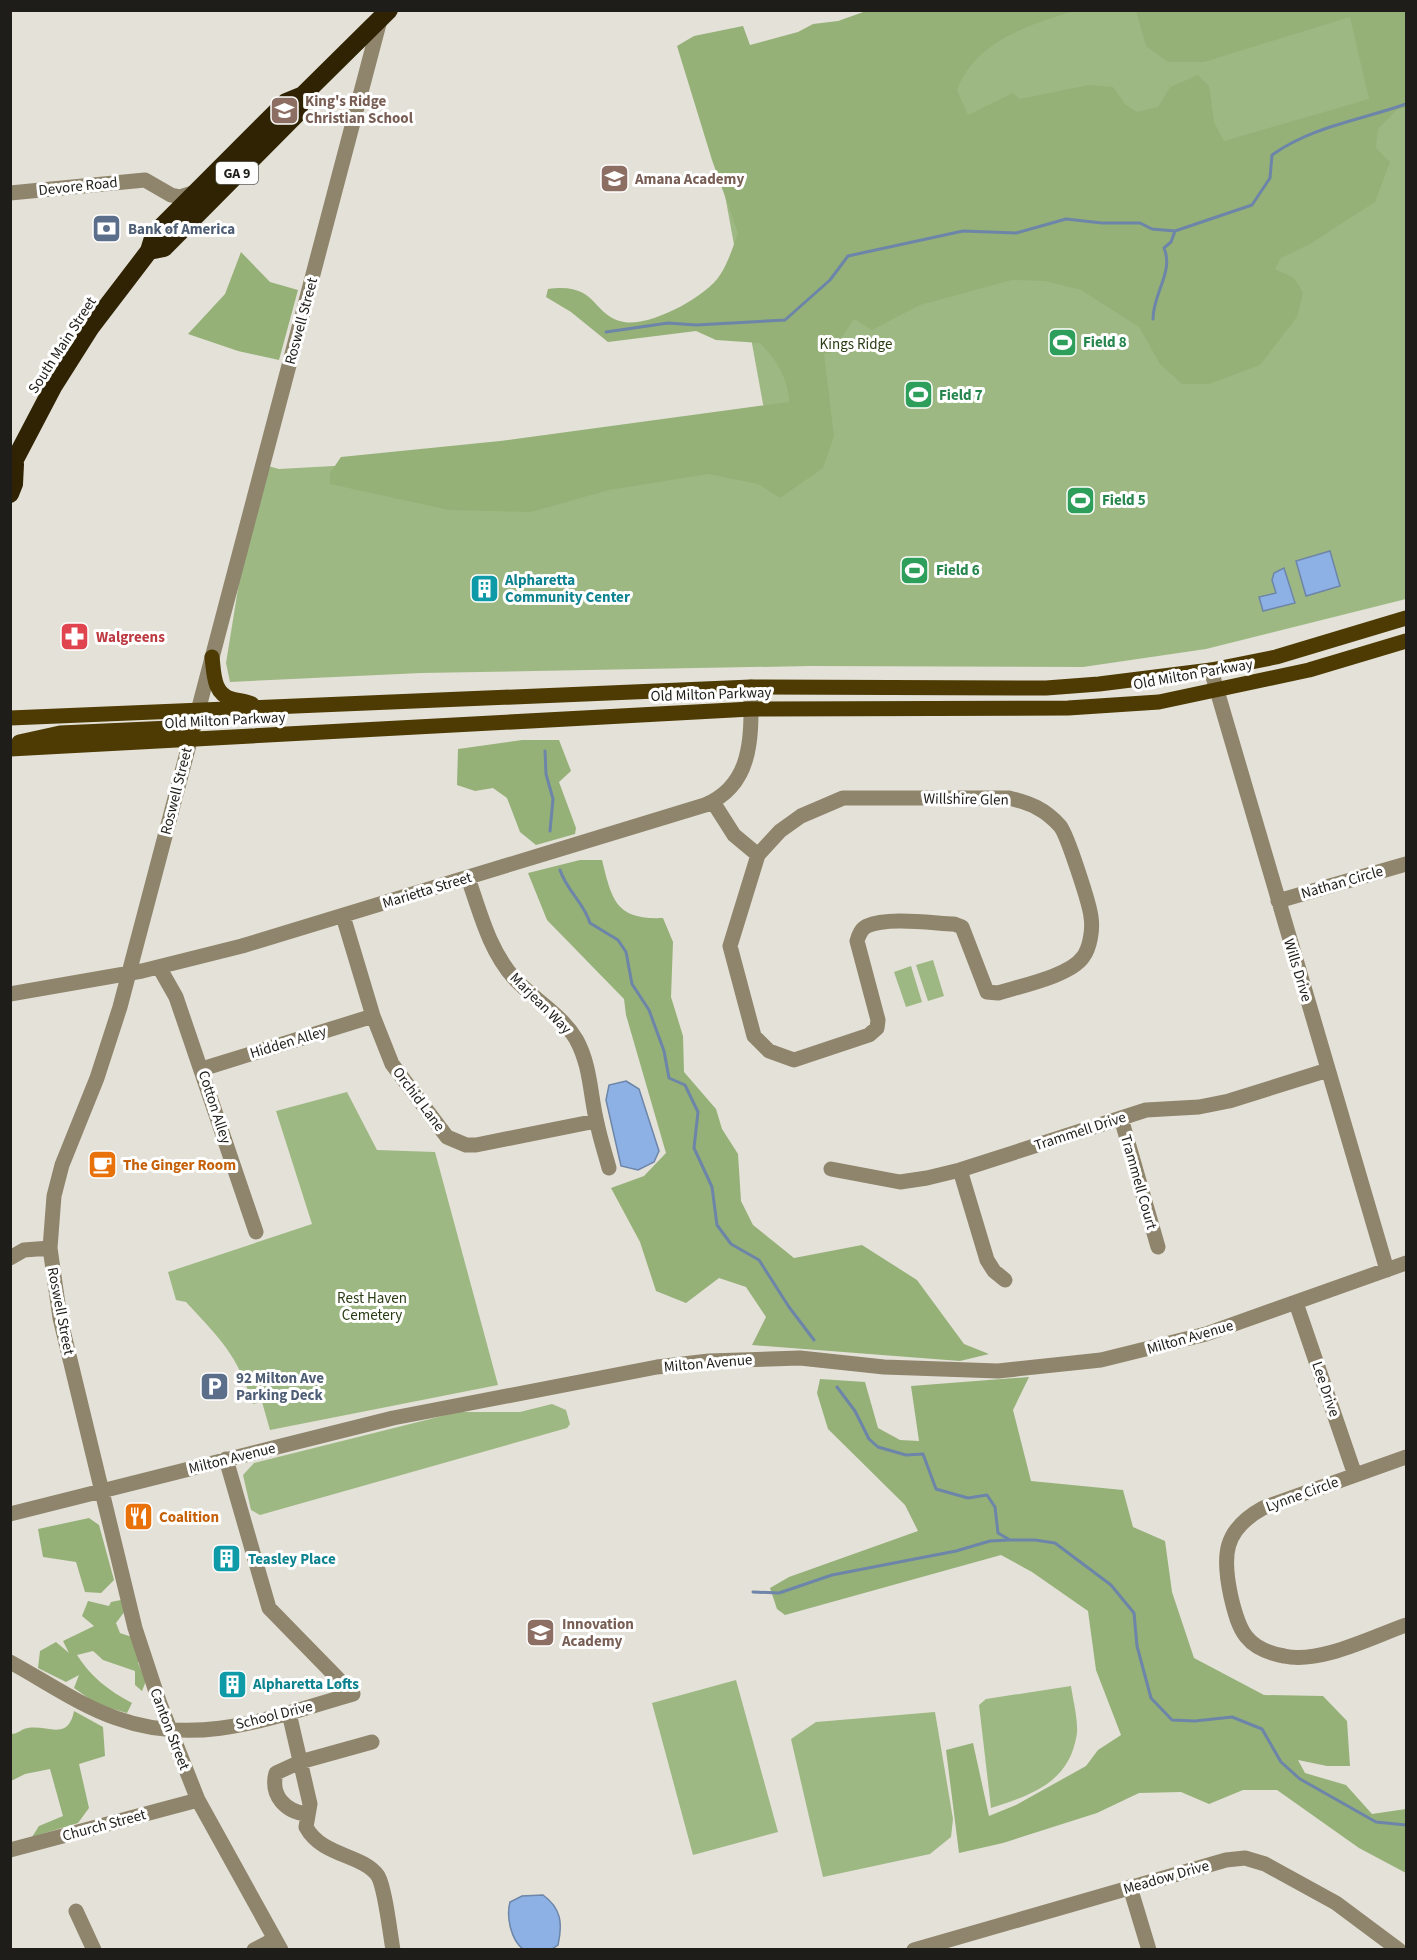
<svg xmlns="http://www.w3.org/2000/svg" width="1417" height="1960" font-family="'Source Sans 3',sans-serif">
	<rect width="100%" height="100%" fill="#e4e1d8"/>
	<!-- green -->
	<path fill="#9eb883" d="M894,11H1406V599L1206,649L1083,667L811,666L421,673L230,682L226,663L242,564L268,466L279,469L533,455L765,415L702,69Z
		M933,960L944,996L928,1001L916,965Z
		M911,966L922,1002L906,1007L894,972Z
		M347,1092L377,1150L435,1152L498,1385L270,1430L262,1402L253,1404C236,1353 222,1341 186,1302L176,1300L168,1272L312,1224L276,1111Z
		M552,1404L566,1410L570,1424L567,1428L260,1515L251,1510L243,1475L254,1463L458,1412H520Z
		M736,1680L778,1832L693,1855L652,1703Z
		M1071,1686C1073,1700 1078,1719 1077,1733C1070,1783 1031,1795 991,1808L979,1705L986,1699Z
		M935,1712L953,1819L951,1837L930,1854L823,1877L791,1739L816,1722Z"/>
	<!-- forest -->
	<path fill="#95b178" d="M869,10L1074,11C1028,25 975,42 957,90L968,115L1013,93L1020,99L1089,85L1113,87L1125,104L1137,112L1158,107L1170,87L1198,75L1209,86L1214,122L1224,141L1369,99L1350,17L1204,62H1168L1146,46L1136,11H1406V108L1398,109L1378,129L1376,148L1390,162L1375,202L1310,244L1281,258L1275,269L1294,278L1303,293L1297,317L1260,365L1209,384H1182L1160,364L1139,327L1081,290L1045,281L1012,280L920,305L872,330L854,319L831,353L824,354L834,436L823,468L780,498L758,484L708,474L609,490L531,512L449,510L330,484V473L341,457L500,441L789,402C789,379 775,358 760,343L716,340L696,331L608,342L571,312L546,297L548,289C599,282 591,316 624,322C650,327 706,297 720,275C728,263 733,247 738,233L712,160L677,46L694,36L743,26L750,45L798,32L813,24L838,21Z
		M241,252L270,282L298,290L279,360L238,351L188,334L225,294Z
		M522,740H559L571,771L559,782L576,828L575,834L536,845L520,832L507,798L493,788L475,791L457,785L458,749Z
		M580,860H602C612,901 616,920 663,918L673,942L671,997L683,1036L684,1072L716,1109L722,1129L738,1154L741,1201L753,1225L794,1258L862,1245L917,1280L964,1344L989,1354L960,1361L752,1345L766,1317L746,1287L719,1278L686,1303L656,1291L640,1242L611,1188L644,1176L666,1153L626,1015L624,999L547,920L528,873Z
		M1029,1377L1013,1410L1031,1481L1123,1490L1133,1527L1165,1541L1172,1592L1194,1658L1264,1695L1323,1696L1347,1721L1350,1766H1327L1298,1760L1305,1773L1346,1785L1372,1814L1406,1809V1873L1359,1848L1277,1790H1243L1209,1804L1181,1792L1139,1793L1097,1813L1003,1843L959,1853L946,1750L973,1743L989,1816L1016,1805L1086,1766L1098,1750L1121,1735L1096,1670L1088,1611L1032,1572L1001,1555L785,1615L777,1609L770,1588L789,1577L918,1531L905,1505L828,1429L817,1393L820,1379L865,1382L878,1428L900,1440L919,1441L911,1386Z
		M89,1518L99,1525L114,1580L101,1593L85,1592L76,1562L43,1557L38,1529Z
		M121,1600L125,1611L116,1623L120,1633L135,1638L141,1658L138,1663L146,1681L142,1691L135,1685V1671L103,1660L93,1651L77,1655C90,1676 109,1691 132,1703L127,1713L98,1705L74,1688L79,1675L66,1682L38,1668L40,1651L56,1642L69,1653L63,1641L94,1626L82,1616L88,1601L109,1606L111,1602Z
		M74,1711L103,1727L105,1756L79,1764L89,1808L78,1823L32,1837L39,1826L63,1816L50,1769L25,1774L11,1781V1734C18,1734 21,1729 28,1728C49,1725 68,1741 74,1711Z"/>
	<!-- water -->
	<path fill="#8eb1e5" stroke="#6c85a8" stroke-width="1.5" d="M1330,551L1340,586L1306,596L1296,561Z
		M1284,568L1295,603L1263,611L1259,597L1276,593L1272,580L1274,573Z
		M626,1081L639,1089L659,1151L654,1162L638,1170L621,1166L606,1100L609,1085Z
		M543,1895C561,1908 563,1923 558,1945L552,1949H523C511,1940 506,1917 510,1902L522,1896Z"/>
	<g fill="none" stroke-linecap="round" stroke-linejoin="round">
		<!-- stream -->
		<path stroke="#6c85a8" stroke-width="3" d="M1153,319C1153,293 1174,272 1164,248L1171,242L1175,231
			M606,332L668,323L696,325L785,320L830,280L848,256L963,231L1016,233L1066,219L1102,223H1140L1152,229L1175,231L1252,205L1270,178L1272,155C1313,126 1361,120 1406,104
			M545,751L546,774L553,799L550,831
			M560,870C567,891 584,903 590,923L618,940L626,952L632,984L649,1010L664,1051L669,1078L685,1085L698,1112L694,1148L712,1187L717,1225L731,1244L759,1260L789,1307L814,1340
			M837,1387L855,1411L869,1439L878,1447L906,1455L923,1454L936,1489L968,1498L987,1495L995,1507L998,1533L1010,1540H1035L1055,1543L1111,1585L1134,1613L1137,1646L1151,1698L1172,1720L1195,1721L1232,1717L1262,1729L1281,1762L1300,1779L1376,1822L1406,1825
			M753,1592L779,1593L832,1575L956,1551L990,1541L1009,1540"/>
		<!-- minor -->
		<path stroke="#8f856c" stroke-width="15" d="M10,193L145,180L171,195L180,197L196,192
			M1211,670L1387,1270
			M843,798H1009C1030,803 1045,809 1060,826C1067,834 1090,905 1091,917C1093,929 1090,948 1083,957C1070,976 1020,986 998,993L987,992L962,927L954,924C931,923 887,917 867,926C861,929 859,934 857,941L878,1020L877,1028L869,1035L794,1060L769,1051L754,1036L730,946L758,855L780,831L801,816Z
			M713,802L734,835L758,855
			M468,878C480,912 489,950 514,978C533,999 561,1014 576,1039C591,1066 590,1095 597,1123C600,1138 605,1153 609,1168
			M1278,901L1406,864
			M343,916L373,1016L392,1064L447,1137L466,1145H476L596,1121
			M159,967L176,997L256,1232
			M10,994L142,971L242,946L705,805C755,784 751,733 751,687
			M202,1069L373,1016
			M1121,1118L1158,1247
			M831,1169L900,1182L927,1178L960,1170L1146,1110L1199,1107L1229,1101L1328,1070
			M960,1170L987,1260L994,1271L1005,1280
			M10,1258L24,1250L50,1248
			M1296,1303L1355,1475
			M1406,1457L1263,1508C1223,1530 1222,1556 1231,1597C1239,1631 1246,1649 1284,1656C1320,1664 1372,1637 1406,1625
			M10,1514L393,1418L657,1367L709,1361L800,1358L884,1367L998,1371L1101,1360L1206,1334L1406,1263
			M10,1662C45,1681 79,1705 116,1718C198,1748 273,1717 353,1694L269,1608L226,1459
			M289,1713L310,1804L306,1827C322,1857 363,1854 378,1876C385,1888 390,1933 393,1950
			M307,1814C286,1812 270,1796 276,1773L300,1762L372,1742
			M10,1850L198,1800
			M1130,1887L1149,1950
			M76,1911L94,1950
			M254,1950L275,1939
			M281,1950L198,1800L160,1704L135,1628L60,1318L50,1248L54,1196L62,1165L97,1078L120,1007L380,20
			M914,1950L1226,1860L1245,1858L1265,1864L1336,1903L1399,1950"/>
		<!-- major -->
		<path stroke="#4d3b03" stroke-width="15" d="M212,657C214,673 213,694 232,699C239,701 245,701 252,704
			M10,718L751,687L1046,688L1099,684L1211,670L1276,657L1406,618
			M19,742L60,733L193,727
			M10,749L751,709L1068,708L1159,702L1309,670L1406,641"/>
		<!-- highway -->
		<path stroke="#2f2303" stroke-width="18" d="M149,251L164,248L297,114L303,95
			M10,469L53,387L91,327L149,251L153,238L161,227L286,102L303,95L389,10
			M10,494L14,484L15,464"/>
	</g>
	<!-- icons -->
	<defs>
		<symbol id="school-square" viewBox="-11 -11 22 22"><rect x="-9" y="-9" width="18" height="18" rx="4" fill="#8d6e63" stroke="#fff"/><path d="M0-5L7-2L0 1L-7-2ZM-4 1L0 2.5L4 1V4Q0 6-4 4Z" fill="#fff"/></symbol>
		<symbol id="bank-square" viewBox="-11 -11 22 22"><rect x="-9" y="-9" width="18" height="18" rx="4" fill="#5c6f8a" stroke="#fff"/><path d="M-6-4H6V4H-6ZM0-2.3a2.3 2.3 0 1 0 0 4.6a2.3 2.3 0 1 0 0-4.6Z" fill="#fff"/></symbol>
		<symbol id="stadium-square" viewBox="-11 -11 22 22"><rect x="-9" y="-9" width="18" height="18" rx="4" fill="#2e9e5b" stroke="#fff"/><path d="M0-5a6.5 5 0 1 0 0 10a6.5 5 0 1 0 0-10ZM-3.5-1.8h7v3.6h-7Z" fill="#fff"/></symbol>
		<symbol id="building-square" viewBox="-11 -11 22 22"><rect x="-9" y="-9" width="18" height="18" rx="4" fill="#0f9aa8" stroke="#fff"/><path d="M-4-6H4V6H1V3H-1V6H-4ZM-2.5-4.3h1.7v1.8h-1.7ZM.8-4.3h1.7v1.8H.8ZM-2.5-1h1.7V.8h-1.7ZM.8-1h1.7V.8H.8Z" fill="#fff"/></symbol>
		<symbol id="pharmacy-square" viewBox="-11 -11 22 22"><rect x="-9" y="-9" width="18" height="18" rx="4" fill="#e0444e" stroke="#fff"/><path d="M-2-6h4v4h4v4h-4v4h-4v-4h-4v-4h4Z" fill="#fff"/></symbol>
		<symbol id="cafe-square" viewBox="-11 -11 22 22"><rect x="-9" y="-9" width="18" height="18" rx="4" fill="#e8710a" stroke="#fff"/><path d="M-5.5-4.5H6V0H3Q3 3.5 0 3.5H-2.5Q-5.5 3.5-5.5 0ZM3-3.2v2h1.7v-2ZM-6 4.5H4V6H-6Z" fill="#fff"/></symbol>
		<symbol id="parking-square" viewBox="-11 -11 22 22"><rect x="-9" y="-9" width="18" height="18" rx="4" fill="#5c6f8a" stroke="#fff"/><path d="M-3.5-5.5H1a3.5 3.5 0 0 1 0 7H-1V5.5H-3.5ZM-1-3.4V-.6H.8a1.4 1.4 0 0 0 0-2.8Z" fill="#fff"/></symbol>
		<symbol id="restaurant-square" viewBox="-11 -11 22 22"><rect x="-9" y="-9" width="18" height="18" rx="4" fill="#e8710a" stroke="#fff"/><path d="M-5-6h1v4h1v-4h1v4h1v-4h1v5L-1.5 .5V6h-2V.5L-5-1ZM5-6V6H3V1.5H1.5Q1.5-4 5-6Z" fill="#fff"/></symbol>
	</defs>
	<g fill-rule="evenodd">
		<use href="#school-square" x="268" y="94" width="33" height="33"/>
		<use href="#school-square" x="598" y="162" width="33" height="33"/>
		<use href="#bank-square" x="90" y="212" width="33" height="33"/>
		<use href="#stadium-square" x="1046" y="326" width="33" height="33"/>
		<use href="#stadium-square" x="902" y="378" width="33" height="33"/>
		<use href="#stadium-square" x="1064" y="484" width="33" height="33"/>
		<use href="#stadium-square" x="898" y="554" width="33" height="33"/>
		<use href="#building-square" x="468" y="572" width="33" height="33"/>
		<use href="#pharmacy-square" x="58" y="620" width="33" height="33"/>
		<use href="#cafe-square" x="86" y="1148" width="33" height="33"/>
		<use href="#parking-square" x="198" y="1370" width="33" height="33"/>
		<use href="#restaurant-square" x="122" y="1500" width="33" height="33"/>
		<use href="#building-square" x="210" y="1542" width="33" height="33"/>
		<use href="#school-square" x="524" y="1616" width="33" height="33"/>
		<use href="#building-square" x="216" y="1668" width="33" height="33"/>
	</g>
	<g text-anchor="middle" stroke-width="6" stroke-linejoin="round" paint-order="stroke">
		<!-- shield labels -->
		<rect fill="#fff" stroke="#62615f" stroke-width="1.5" x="216" y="162" width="42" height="22" rx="4.5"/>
		<g font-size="14" font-weight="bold" fill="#1e1d1a">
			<text x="237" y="178">GA 9</text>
		</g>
		<!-- education labels -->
		<g font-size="15" font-weight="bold" fill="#785e54" stroke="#fff" text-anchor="start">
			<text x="305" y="106">King's Ridge<tspan x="305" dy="17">Christian School</tspan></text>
			<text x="635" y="184">Amana Academy</text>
			<text x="562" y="1629">Innovation<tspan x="562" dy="17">Academy</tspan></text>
		</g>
		<!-- street labels -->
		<g font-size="15" fill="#1e1d1a" stroke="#fff">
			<text transform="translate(78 186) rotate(-6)" y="5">Devore Road</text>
			<text transform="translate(301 321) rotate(-75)" y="5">Roswell Street</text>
			<text transform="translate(62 345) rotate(-57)" y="5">South Main Street</text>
			<text transform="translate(1193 674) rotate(-10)" y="5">Old Milton Parkway</text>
			<text transform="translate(711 694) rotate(-2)" y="5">Old Milton Parkway</text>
			<text transform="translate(225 720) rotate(-3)" y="5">Old Milton Parkway</text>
			<text transform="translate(176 791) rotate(-76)" y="5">Roswell Street</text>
			<text transform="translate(966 799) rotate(1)" y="5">Willshire Glen</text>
			<text transform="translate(1342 882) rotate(-16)" y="5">Nathan Circle</text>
			<text transform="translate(427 890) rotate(-17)" y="5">Marietta Street</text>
			<text transform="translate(1298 970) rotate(73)" y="5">Wills Drive</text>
			<text transform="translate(541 1003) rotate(45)" y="5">Marjean Way</text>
			<text transform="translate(288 1042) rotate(-17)" y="5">Hidden Alley</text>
			<text transform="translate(419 1099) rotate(53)" y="5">Orchid Lane</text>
			<text transform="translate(215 1107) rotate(72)" y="5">Cotton Alley</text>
			<text transform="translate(1080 1131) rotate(-18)" y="5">Trammell Drive</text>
			<text transform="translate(1139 1182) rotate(74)" y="5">Trammell Court</text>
			<text transform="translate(61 1311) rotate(79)" y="5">Roswell Street</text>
			<text transform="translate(1190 1337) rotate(-16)" y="5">Milton Avenue</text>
			<text transform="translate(708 1363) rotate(-5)" y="5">Milton Avenue</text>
			<text transform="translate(1326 1389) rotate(71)" y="5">Lee Drive</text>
			<text transform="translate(232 1458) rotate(-14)" y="5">Milton Avenue</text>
			<text transform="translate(1302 1494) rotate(-20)" y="5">Lynne Circle</text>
			<text transform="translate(274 1715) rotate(-14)" y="5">School Drive</text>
			<text transform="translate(170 1729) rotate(69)" y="5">Canton Street</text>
			<text transform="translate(104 1825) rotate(-15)" y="5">Church Street</text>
			<text transform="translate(1166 1877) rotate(-16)" y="5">Meadow Drive</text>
		</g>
		<!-- service labels -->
		<g font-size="15" font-weight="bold" fill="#4e5e75" stroke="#fff" text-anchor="start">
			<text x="128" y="234">Bank of America</text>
			<text x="236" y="1383">92 Milton Ave<tspan x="236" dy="17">Parking Deck</tspan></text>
		</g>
		<!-- leisure labels -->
		<g font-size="15" font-weight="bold" fill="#27864d" stroke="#fff" text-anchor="start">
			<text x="1083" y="347">Field 8</text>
			<text x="939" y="400">Field 7</text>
			<text x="1102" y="505">Field 5</text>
			<text x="936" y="575">Field 6</text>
		</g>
		<!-- park labels -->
		<g font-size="15" fill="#2a3c13" stroke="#fff">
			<text x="856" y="349">Kings Ridge</text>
			<text x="372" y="1303">Rest Haven<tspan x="372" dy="17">Cemetery</tspan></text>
		</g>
		<!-- culture labels -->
		<g font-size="15" font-weight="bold" fill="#0d838f" stroke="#fff" text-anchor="start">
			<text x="505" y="585">Alpharetta<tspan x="505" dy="17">Community Center</tspan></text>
			<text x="248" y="1564">Teasley Place</text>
			<text x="253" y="1689">Alpharetta Lofts</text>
		</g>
		<!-- health labels -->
		<g font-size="15" font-weight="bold" fill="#be3a42" stroke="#fff" text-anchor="start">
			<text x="96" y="642">Walgreens</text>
		</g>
		<!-- food labels -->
		<g font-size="15" font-weight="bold" fill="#c56008" stroke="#fff" text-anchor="start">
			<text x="123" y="1170">The Ginger Room</text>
			<text x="159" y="1522">Coalition</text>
		</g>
	</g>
	<!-- border -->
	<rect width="1417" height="1960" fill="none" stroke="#1e1d1a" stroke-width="24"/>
</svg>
